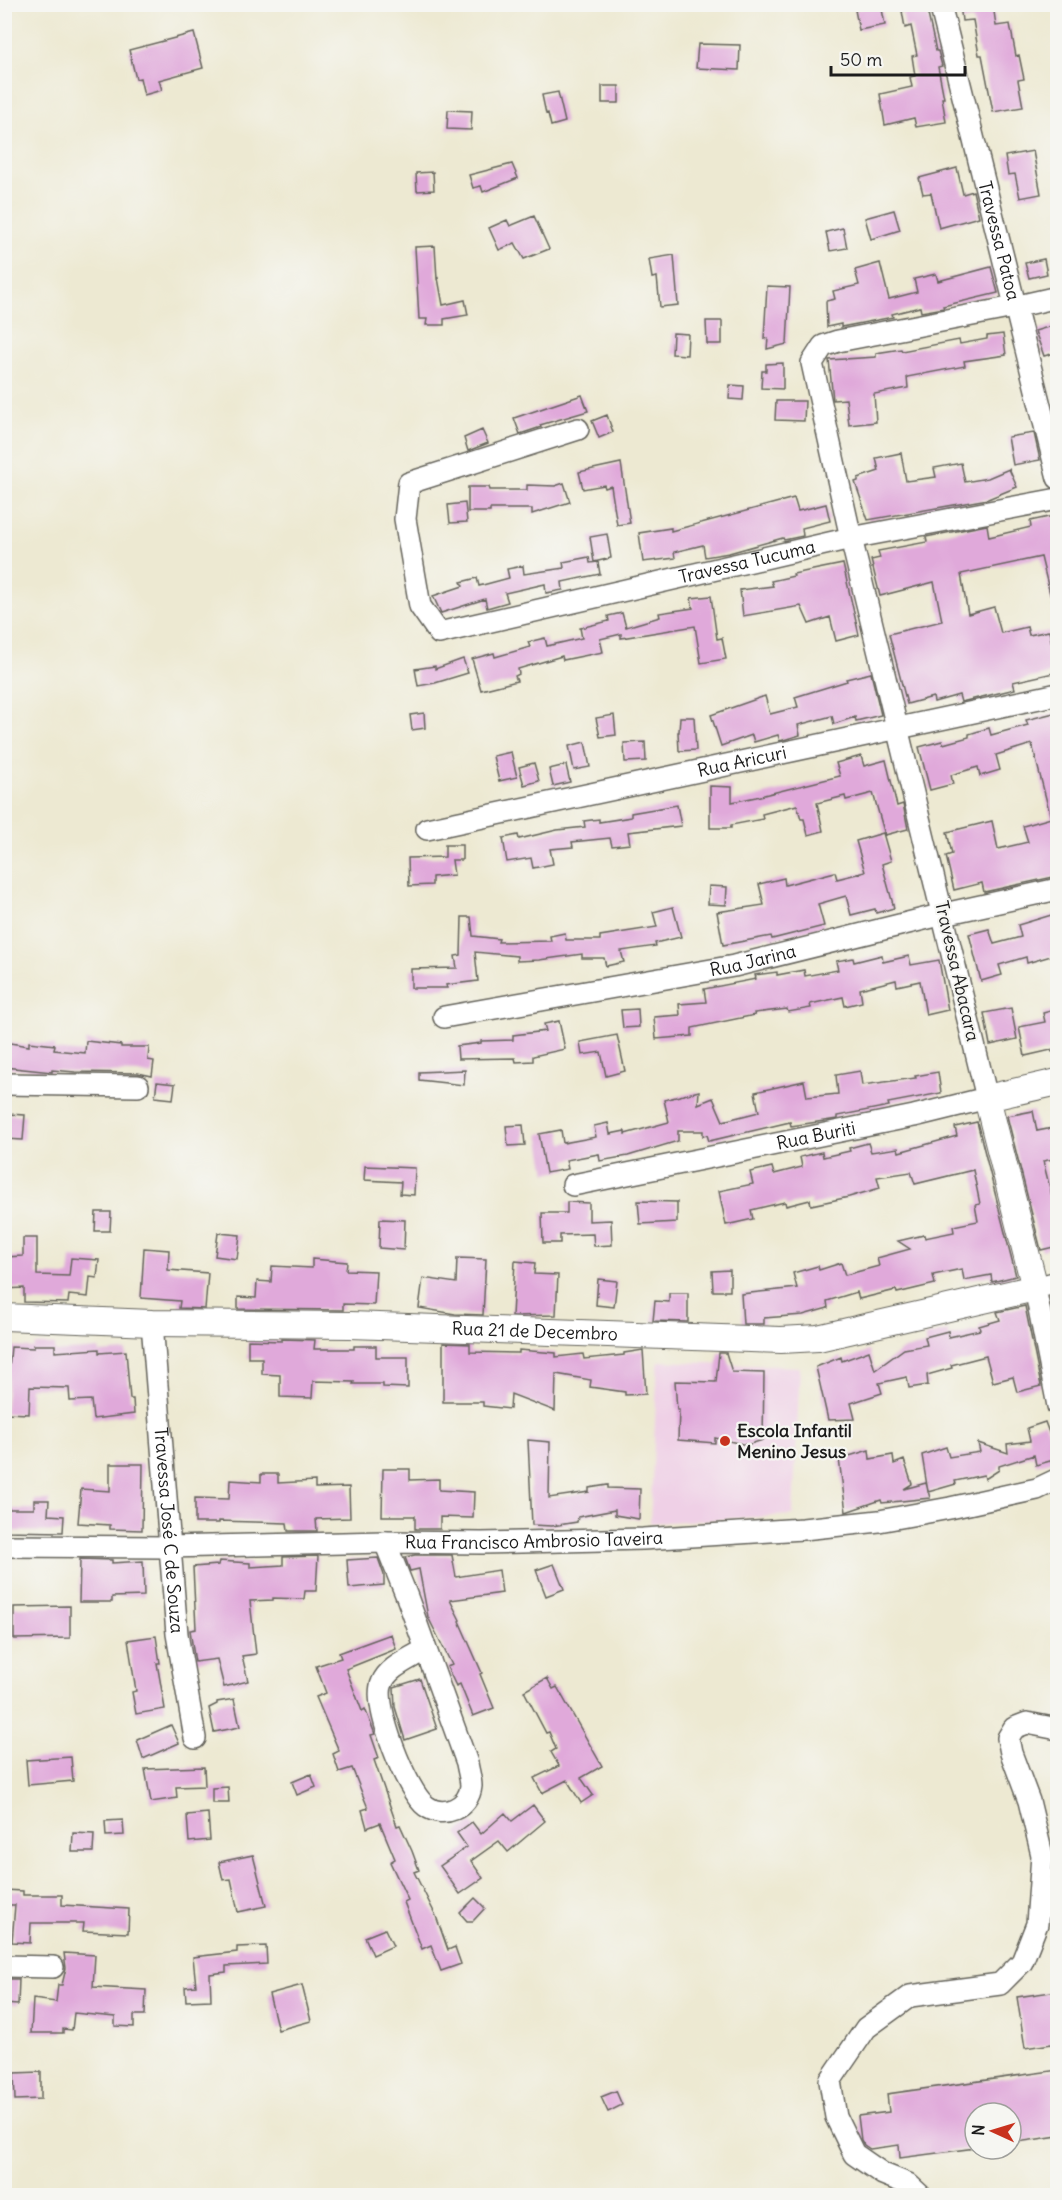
<svg xmlns="http://www.w3.org/2000/svg" width="1062" height="2200" font-family="Delius,sans-serif">
	<rect width="100%" height="100%" fill="#f6f6f2"/>
	<filter id="ink" filterUnits="userSpaceOnUse"><feTurbulence type="fractalNoise" baseFrequency=".0167" numOctaves="2"/><feDisplacementMap in="SourceGraphic" scale="12" xChannelSelector="R" yChannelSelector="G"/><feConvolveMatrix kernelMatrix="1 2 1 2 8 2 1 2 1" color-interpolation-filters="sRGB"/></filter>
	<filter id="wash" filterUnits="userSpaceOnUse"><feTurbulence type="fractalNoise" baseFrequency=".008" numOctaves="4" result="noise"/><feDisplacementMap in="SourceGraphic" scale="24" xChannelSelector="R" yChannelSelector="G"/><feGaussianBlur stdDeviation="1.35" result="paint"/><feColorMatrix in="noise" values="0 0 0 0 0 0 0 0 0 0 0 0 0 0 0 0 0 1.4 0 .05"/><feComposite in="paint" operator="in"/></filter>
	<g filter="url(#wash)">
		<rect width="100%" height="100%" fill="#ede9d2"/>
		<!-- built -->
		<path fill="#efd0e6" d="M658,1361L800,1367L793,1515L650,1523Z"/>
		<g id="blocks">
			<!-- building -->
			<path fill="#e0a9da" d="M881,4L885,25L859,30L855,10Z
				M960,4H993L996,26L1010,24L1016,56L1019,55L1024,79L1018,80L1023,107L993,112L982,55H979L973,20L962,21Z
				M926,5L936,51H938L942,66L938,67L944,98H942L946,122L916,127L914,118L885,125L880,94L912,87L910,77L915,76L912,56L917,55L911,26L905,28L902,11Z
				M194,33L203,68L159,80L162,90L144,95L140,78L136,79L129,50Z
				M698,44L740,45L739,70L696,68Z
				M602,86H619V103H602Z
				M558,92L565,122L551,126L548,113L546,114L542,95Z
				M448,110L472,111L471,130L447,129Z
				M1033,151L1041,194L1020,198L1015,174L1008,175L1005,156Z
				M512,164L518,178L483,192L481,186L473,188L469,175Z
				M957,168L963,194L973,191L979,217L939,228L931,193L923,194L919,178Z
				M433,172L434,190L417,191L416,173Z
				M894,210L900,230L871,239L865,218Z
				M534,216L549,249L524,259L515,243L499,250L489,228L507,220L510,226Z
				M843,228L847,248L830,251L826,232Z
				M435,246L437,279L438,278L443,305L465,300L468,315L444,319V325H426L427,319H419L415,247Z
				M674,255L678,305L660,307L657,277L652,278L649,259Z
				M1044,259L1047,274L1029,278L1025,263Z
				M880,263L889,299L917,292L914,279L936,274L938,281L991,267L998,293L943,306L944,308L921,312L920,307L892,314L893,317L841,327V324L827,327L826,301L835,299L833,291L859,285L855,270Z
				M767,286L790,287L787,344L767,349L768,338L764,339Z
				M706,321H722V344H707Z
				M1058,324V352L1044,356L1035,331Z
				M673,333L688,334L687,355L672,354Z
				M1003,334L1006,355L964,361L965,366L907,377L908,388L874,394L876,422L849,425L846,399L833,400L829,360L876,357V353L901,349L902,351L959,340L960,344L987,339V336Z
				M783,363V389L761,388L762,371H766V364Z
				M730,385L744,386L743,400L729,399Z
				M582,395L588,411L540,425L541,427L520,434L514,418Z
				M776,401H805L804,421L775,420Z
				M607,415L613,432L599,438L592,421Z
				M482,430L488,443L468,451L464,438Z
				M1034,433L1040,460L1013,465L1008,437Z
				M901,453L906,481L936,477L934,468L961,463L965,482L988,478L1009,469L1017,487L988,499L868,520L855,482L858,481V478L879,471L876,458Z
				M621,463L630,523L617,525L611,486L605,488L604,485L583,489L579,472Z
				M564,483L570,502L532,514V509H490V512H468V487H489L490,490H527V485L555,486Z
				M794,498L798,511L826,504L830,521L802,528L803,536L784,540L783,538L729,553L705,557L703,545L674,552L675,558L643,562L639,533L671,528V531Z
				M465,503L467,522L450,523L448,505Z
				M1058,515V602H1052L1041,557L961,574L968,614L994,607L1001,633L1027,627L1029,635L1049,631L1058,672L1013,682L1015,689L961,702L959,695L934,702L933,697L907,704L889,634L942,621L934,582L880,596L871,560L880,558L878,551L927,542L926,537L987,525L989,537L1031,527L1030,521Z
				M607,534L611,558L594,562L590,537Z
				M589,557L590,563L598,562L600,574L562,582L563,590L546,593L545,584L505,593L508,602L487,608L485,599L441,613L433,596L463,586L461,582L477,578L479,586L509,578L507,569L523,566L524,574L564,568L563,562Z
				M843,564L859,635L836,641L830,617L809,624L801,606L743,616L740,590L773,586L771,581L794,576L793,574Z
				M711,596L717,639L722,638L726,659L701,663L695,626L621,638V634L600,639L603,652L563,660L562,656L518,669L519,674L515,676L517,681L481,690L472,659L494,653L495,657L530,647L528,642L545,638L547,646L582,638L580,628L609,621L608,616L622,613L626,627L660,617L659,613L693,608L691,598Z
				M463,659L468,673L435,683L418,686L415,669L435,666V669Z
				M871,673L881,715L856,721L855,717L834,724L832,716L798,725L800,735L780,741L778,735L754,742L752,735L721,746L711,715L765,696L770,714L798,707L795,697L847,681L846,679Z
				M1058,712V876L984,892L982,883L954,890L946,856L952,854L947,832L992,821L998,849L1028,842L1023,826L1051,818L1032,744L996,755L1000,770L980,776L978,767L951,775L953,784L930,790L919,747L942,741L943,744L969,737V734L989,728L991,735L1028,725L1026,720Z
				M424,713L425,728L412,730L410,715Z
				M614,715L616,735L600,737L596,718Z
				M680,717H694L696,750L679,751L678,732H679Z
				M585,742L590,767L574,770L569,746Z
				M645,742L646,761L625,762L624,743Z
				M511,752L517,777L499,781L493,756Z
				M861,756L864,766L886,760L897,806L903,804L908,829L885,835L873,793L846,800L845,796L817,803L823,831L808,835L804,819H801L797,805L762,814L763,819L731,825V828H710V786L732,787V802L756,797L840,776L836,763Z
				M534,763L539,781L524,785L519,767Z
				M566,765L570,782L553,786L549,769Z
				M677,805L681,826L628,832L630,844L612,846L610,838L572,842L573,847L550,849L553,864L533,868L531,858L507,862L503,838L518,835L519,839L557,830L585,827L584,821L599,819V822L631,817V813Z
				M883,833L891,861L882,864L894,908L876,913L875,909L851,915L846,896L818,904L824,926L772,939L771,936L723,945L717,912L764,905L759,884L784,878L785,885L835,872L837,879L865,872L856,841Z
				M445,845H462V860H452L454,875L432,877V885L409,886L408,858L445,857Z
				M709,886L727,887L726,905L708,904Z
				M673,907L681,937L655,943L656,946L621,951L624,962L606,966L604,958H582V954L539,960L517,961V956L475,952L478,981L446,985L447,988H411V969L457,968L455,956L461,955L462,917H471L473,936L499,939L498,942L551,941L550,936L565,933L566,940H600V936L657,927L653,912Z
				M1058,913V954L1027,963L1026,957L999,965L1002,975L981,981L969,934L989,929L994,944L1021,937L1018,925Z
				M882,955L883,962L909,956L911,965L939,960L948,1010L926,1015L920,981L897,986L896,980L860,989L862,1002L845,1006L843,997L810,1004L811,1008L788,1012L787,1009L754,1013L755,1015L692,1028V1036L656,1039L654,1017L680,1015L679,1004L706,1002L704,989L756,979L755,975L777,972V975L804,970L805,976L838,970L836,961L853,958L854,962Z
				M1011,1008L1017,1039L990,1045L984,1013Z
				M638,1009L639,1027L623,1028L621,1010Z
				M1058,1009V1051L1052,1052L1051,1050L1025,1056L1019,1027L1045,1022L1043,1013Z
				M559,1021L565,1049L533,1056V1061L516,1062L515,1058L458,1059L457,1046L481,1043V1041L513,1040V1035L546,1031L544,1024Z
				M617,1035L625,1071L606,1076L601,1052L582,1055L580,1042Z
				M86,1041L121,1045V1047H149L148,1060L154,1061L152,1076L138,1073L75,1072L52,1070V1072L4,1067V1042L29,1046V1042L55,1045L54,1050L85,1053Z
				M465,1070L464,1085L419,1080V1072Z
				M860,1071L862,1085L916,1078L915,1076L938,1072L941,1093L888,1103L889,1106L837,1116V1119L791,1126L790,1122L709,1141L707,1135L703,1136V1131H678V1141L628,1156L600,1161L599,1154L566,1160L568,1169L546,1173L539,1134L561,1130L563,1143L596,1137L594,1126L608,1123L610,1134L625,1131V1134L669,1122L664,1100L699,1091L698,1104L713,1098L723,1121L759,1112L755,1092L804,1081L807,1097L838,1094L836,1075Z
				M157,1082L175,1084L173,1099L155,1097Z
				M1033,1111L1037,1131L1058,1127V1158L1043,1161L1055,1208H1058V1246L1041,1250L1007,1116Z
				M7,1114L25,1115L23,1140L5,1139Z
				M977,1122L1016,1276L992,1282L991,1275L964,1280L962,1269L933,1275L935,1284L897,1293L896,1290L859,1299L857,1292L827,1301L828,1308L803,1315L764,1318V1324H743L741,1294L797,1288L793,1273L818,1266L819,1270L841,1263L845,1275L879,1266L877,1258L910,1249L898,1241L924,1235L925,1238L954,1232L953,1226L978,1221L975,1205L980,1204L973,1170L915,1184L911,1172L877,1177L880,1188L849,1197L811,1205L810,1200L786,1206L785,1202L751,1210L753,1219L726,1225L719,1191L753,1184L750,1172L772,1167L774,1174L802,1167L800,1157L822,1152L823,1157L850,1151L849,1148L868,1143L871,1152L898,1148L899,1152L957,1136L955,1127Z
				M523,1125L525,1145L508,1146L506,1126Z
				M365,1166L415,1168L414,1195L400,1194L401,1182L364,1180Z
				M638,1201L677,1202V1222L640,1224Z
				M567,1202L589,1203V1221L611,1220L612,1245L594,1246L593,1234L560,1235V1243H543L542,1213H567Z
				M96,1212H111L110,1231H95Z
				M380,1219L405,1220L404,1250L379,1248Z
				M218,1233L240,1235L237,1259L215,1256Z
				M23,1238H37V1275L69,1276L71,1258L99,1260L97,1278L90,1277L88,1297L69,1295L68,1303L24,1302V1288L4,1289V1257L23,1256Z
				M144,1248L169,1250L168,1270L208,1273L205,1309L179,1308L180,1301L141,1298Z
				M457,1258L486,1259L483,1315L455,1314L419,1308L423,1278L456,1283Z
				M312,1259L347,1262L346,1270L376,1271L374,1305L343,1304V1310L238,1309V1297L256,1298L257,1281L271,1282L272,1266L312,1268Z
				M515,1261L535,1263L534,1274L558,1275L556,1315L512,1316Z
				M730,1270V1291H713L712,1271Z
				M598,1279L617,1281L614,1307L596,1305Z
				M669,1293H688V1322L653,1321L655,1301L669,1302Z
				M1025,1306L1041,1386L1017,1392L1013,1377L993,1382L986,1356L951,1365L952,1368L927,1375L928,1385L909,1388L907,1377L879,1383L882,1393L851,1403L855,1419L828,1420L816,1367L841,1357L842,1361L869,1351L875,1370L904,1349L927,1345L925,1337L948,1331L949,1337L980,1330L979,1326L1000,1320L997,1312Z
				M282,1339L315,1340L314,1349H354V1346H376V1357H408V1388L383,1387V1384H353L354,1382L313,1381L312,1398L280,1397V1375L262,1374V1358H248V1340L282,1341Z
				M443,1343L470,1344V1352L519,1353V1350L556,1353V1357L583,1354L584,1359L624,1355V1353L643,1350L646,1394L625,1395V1392L590,1387L591,1380L556,1374L555,1411L511,1394L510,1409L483,1406V1402H443Z
				M34,1345H55V1352L99,1349V1353L126,1351L130,1399H133L134,1414L93,1419L91,1400L70,1401L69,1388L30,1387L29,1414L5,1413L11,1347L34,1348Z
				M719,1353H726L732,1372L764,1373L763,1440L747,1445L715,1438V1443L678,1440L679,1410H677L675,1381L716,1382Z
				M1045,1422L1051,1438L1058,1437V1447L1054,1448L1057,1459L1036,1465L1034,1455L999,1466V1470L985,1479L984,1475L955,1481L956,1484L928,1492L922,1455L946,1447L949,1457L980,1452L978,1443L1008,1453L1007,1444L1030,1441L1027,1428Z
				M528,1440L550,1442L549,1498L589,1492V1488L608,1485V1488L640,1489L639,1519L615,1515V1510L578,1517L577,1522L552,1526L532,1525Z
				M869,1450L870,1459L893,1455L894,1464L904,1460L912,1484L904,1489L926,1483L930,1498L882,1503L881,1500L846,1512L839,1459Z
				M110,1464H143L142,1530L110,1529V1525L78,1523L81,1489L110,1491Z
				M383,1469H410V1480L439,1479V1490L474,1492L473,1518L440,1517V1529H415V1516H382Z
				M261,1474H278V1483L315,1481V1488L349,1487L350,1518L316,1519L317,1531H288L287,1523L219,1521V1523H195V1498L229,1499L230,1480L261,1482Z
				M34,1500H49L48,1515L64,1516L63,1532L4,1531V1509H34Z
				M415,1555H452L456,1577L499,1570L502,1593L450,1600L460,1620L459,1621L482,1673L480,1674L494,1708L473,1716L460,1684L456,1686L447,1667L452,1665L428,1617L419,1569L410,1571L405,1557Z
				M318,1556L316,1591H305L304,1599L273,1598V1600L250,1601L256,1654L242,1656L248,1681L224,1687L217,1659L195,1662L190,1630L196,1629L193,1567L218,1565L219,1561L250,1563V1567L283,1565V1557Z
				M378,1558L384,1575V1585L349,1588L347,1560Z
				M80,1559L112,1560V1563L143,1561L144,1596L112,1597V1602H79Z
				M554,1564L564,1589L546,1596L536,1570Z
				M70,1606V1638L14,1639V1607Z
				M391,1634L396,1649L346,1669L362,1711L365,1709L375,1734L371,1735L379,1758L374,1760L397,1826L400,1825L412,1851L419,1870L414,1872L436,1916L448,1950L455,1947L461,1964L441,1971L431,1945L422,1949L404,1902L408,1900L390,1862L395,1859L380,1823L367,1828L362,1810L368,1808L352,1768L339,1772L333,1754L339,1751L316,1697L326,1693L316,1666L341,1658L339,1653Z
				M156,1636L160,1663H157L165,1709L136,1714L132,1692L136,1691L128,1640Z
				M547,1678L553,1689L557,1687L602,1766L581,1778L593,1795L581,1803L567,1780L542,1793L534,1778L559,1766L551,1752L556,1749L549,1732L546,1733L524,1691Z
				M420,1679L437,1729L405,1740L395,1707L394,1687Z
				M234,1699L240,1727L214,1732L209,1708L217,1704V1702Z
				M171,1725L179,1743L143,1759L137,1740Z
				M71,1757L73,1781L28,1785L26,1760Z
				M204,1767L205,1786L176,1787L177,1798L151,1802L145,1769Z
				M311,1774L316,1787L297,1795L292,1782Z
				M228,1787L229,1803H212V1788Z
				M533,1805L545,1821L508,1852L499,1841L471,1861L483,1878L460,1894L440,1866L467,1847L457,1833L472,1822L481,1834L505,1813L512,1821Z
				M208,1813L210,1840L189,1842L187,1815Z
				M123,1820L124,1835L106,1836L105,1821Z
				M73,1833L94,1834L93,1852H72Z
				M253,1855L266,1906L238,1912L231,1879L223,1880L219,1862Z
				M4,1890L23,1891V1895H62V1905L129,1909L128,1933L83,1931L84,1923H31L30,1943L12,1942L15,1905H4Z
				M475,1898L485,1908L473,1921H467L460,1913Z
				M385,1929L393,1946L373,1955L365,1937Z
				M266,1946L267,1964L226,1966V1972L210,1974L211,2000L186,2001L185,1987L196,1986L193,1957L237,1952V1947Z
				M64,1953L95,1955L93,1987L146,1990L145,2015H134V2027L115,2026V2017L74,2013L72,2030L63,2029V2033H31L33,1999L56,2002L58,1985H62L66,1968Z
				M4,1979H19L18,2005L4,2004Z
				M302,1985L311,2021L278,2030L269,1994Z
				M1058,1991V2043L1025,2048L1017,1997Z
				M1058,2070V2136L1011,2143V2113H975V2148L900,2158L899,2145L870,2149L864,2145L861,2140L858,2116L889,2112L887,2094Z
				M41,2072V2099L15,2100L14,2073Z
				M616,2091L622,2105L608,2112L601,2097Z"/>
		</g>
	</g>
	<g filter="url(#ink)">
		<use href="#blocks" fill-opacity="0" stroke="#65645c" stroke-width="1.5"/>
		<g fill="none" stroke-linecap="round" stroke-linejoin="round">
			<defs>
				<g id="minor">
					<path id="s1" d="M940,4L1058,478"/>
					<path id="s2" d="M578,429L409,483L405,519L420,606L439,633L851,538L1058,499"/>
					<path id="s3" d="M427,829L1058,694"/>
					<path id="s4" d="M444,1017L734,966L944,914L1058,889"/>
					<path d="M4,1084L138,1086"/>
					<path id="s5" d="M573,1185L914,1116L987,1098L851,538L812,363L823,346L838,341L1014,307L1058,297"/>
					<path d="M1058,1282L1035,1288L1058,1406"/>
					<path id="s6" d="M152,1323L177,1634L195,1738"/>
					<path d="M385,1542L407,1597L467,1763C468,1770 471,1779 471,1786C469,1808 443,1819 426,1806C407,1793 372,1704 382,1683C389,1666 411,1659 425,1649"/>
					<path id="s7" d="M4,1546L168,1547L385,1542L482,1543L643,1539L803,1529L879,1521L950,1508L1037,1489L1058,1479"/>
					<path d="M4,1966L53,1967"/>
					<path d="M921,2196L908,2184L883,2174L854,2154L836,2117L830,2081L866,2028L910,1996L1000,1984L1022,1962L1037,1924L1042,1855L1029,1801L1011,1753L1008,1738L1014,1728L1027,1723L1058,1729"/>
				</g>
				<g id="tertiary">
					<path id="s8" d="M4,1317L152,1323L350,1325L781,1340L818,1338L1035,1288L987,1098L1058,1082"/>
				</g>
			</defs>
			<!-- minor casing -->
			<use href="#minor" stroke="#65645c" stroke-width="24"/>
			<!-- tertiary casing -->
			<use href="#tertiary" stroke="#65645c" stroke-width="28"/>
			<!-- minor -->
			<use href="#minor" stroke="#fff" stroke-width="21"/>
			<!-- tertiary -->
			<use href="#tertiary" stroke="#fff" stroke-width="26"/>
		</g>
	</g>
	<!-- markers -->
	<circle fill="#c8321e" stroke="#f6f6f2" stroke-width="2" cx="725" cy="1441" r="6"/>
	<g text-anchor="middle" stroke-width="4.5" stroke-linejoin="round" paint-order="stroke">
		<!-- street labels -->
		<g font-size="18" fill="#1c1c1c" stroke="#f6f6f2">
			<text dy="6" stroke="none"><textPath href="#s1" startOffset="244">Travessa Patoa</textPath></text>
			<text dy="6" stroke="none"><textPath href="#s2" startOffset="651">Travessa Tucuma</textPath></text>
			<text dy="6" stroke="none"><textPath href="#s3" startOffset="322">Rua Aricuri</textPath></text>
			<text dy="6" stroke="none"><textPath href="#s4" startOffset="314">Rua Jarina</textPath></text>
			<text transform="translate(957 971) rotate(77)" y="6">Travessa Abacara</text>
			<text dy="6" stroke="none"><textPath href="#s5" startOffset="248">Rua Buriti</textPath></text>
			<text dy="6" stroke="none"><textPath href="#s8" startOffset="531">Rua 21 de Decembro</textPath></text>
			<text dy="6" stroke="none"><textPath href="#s6" startOffset="208">Travessa José C de Souza</textPath></text>
			<text dy="6" stroke="none"><textPath href="#s7" startOffset="530">Rua Francisco Ambrosio Taveira</textPath></text>
		</g>
		<!-- poi labels -->
		<g font-size="18" font-weight="bold" fill="#1c1c1c" stroke="#f6f6f2" text-anchor="start">
			<text x="737" y="1437">Escola Infantil<tspan x="737" dy="21">Menino Jesus</tspan></text>
		</g>
	</g>
	<!-- margin -->
	<rect width="1062" height="2200" fill="none" stroke="#f6f6f2" stroke-width="24"/>
	<!-- north arrow -->
	<g transform="translate(993 2131) rotate(274)"><circle r="28" fill="#f6f6f2" stroke="#9f9f9c" stroke-width="1.5"/>
	<path d="M0-4.5L10 22L0 15L-10 22Z" fill="#c8321e"/>
	<text y="-9" font-size="16" font-weight="bold" text-anchor="middle" fill="#1c1c1c">N</text>
	</g>
	<!-- scale -->
	<path d="M831 66v9h134v-9" fill="none" stroke="#1c1c1c" stroke-width="3"/>
	<text x="840" y="66" font-size="18" fill="#1c1c1c" stroke="#f6f6f2" stroke-width="4.5" paint-order="stroke">50 m</text>
</svg>
